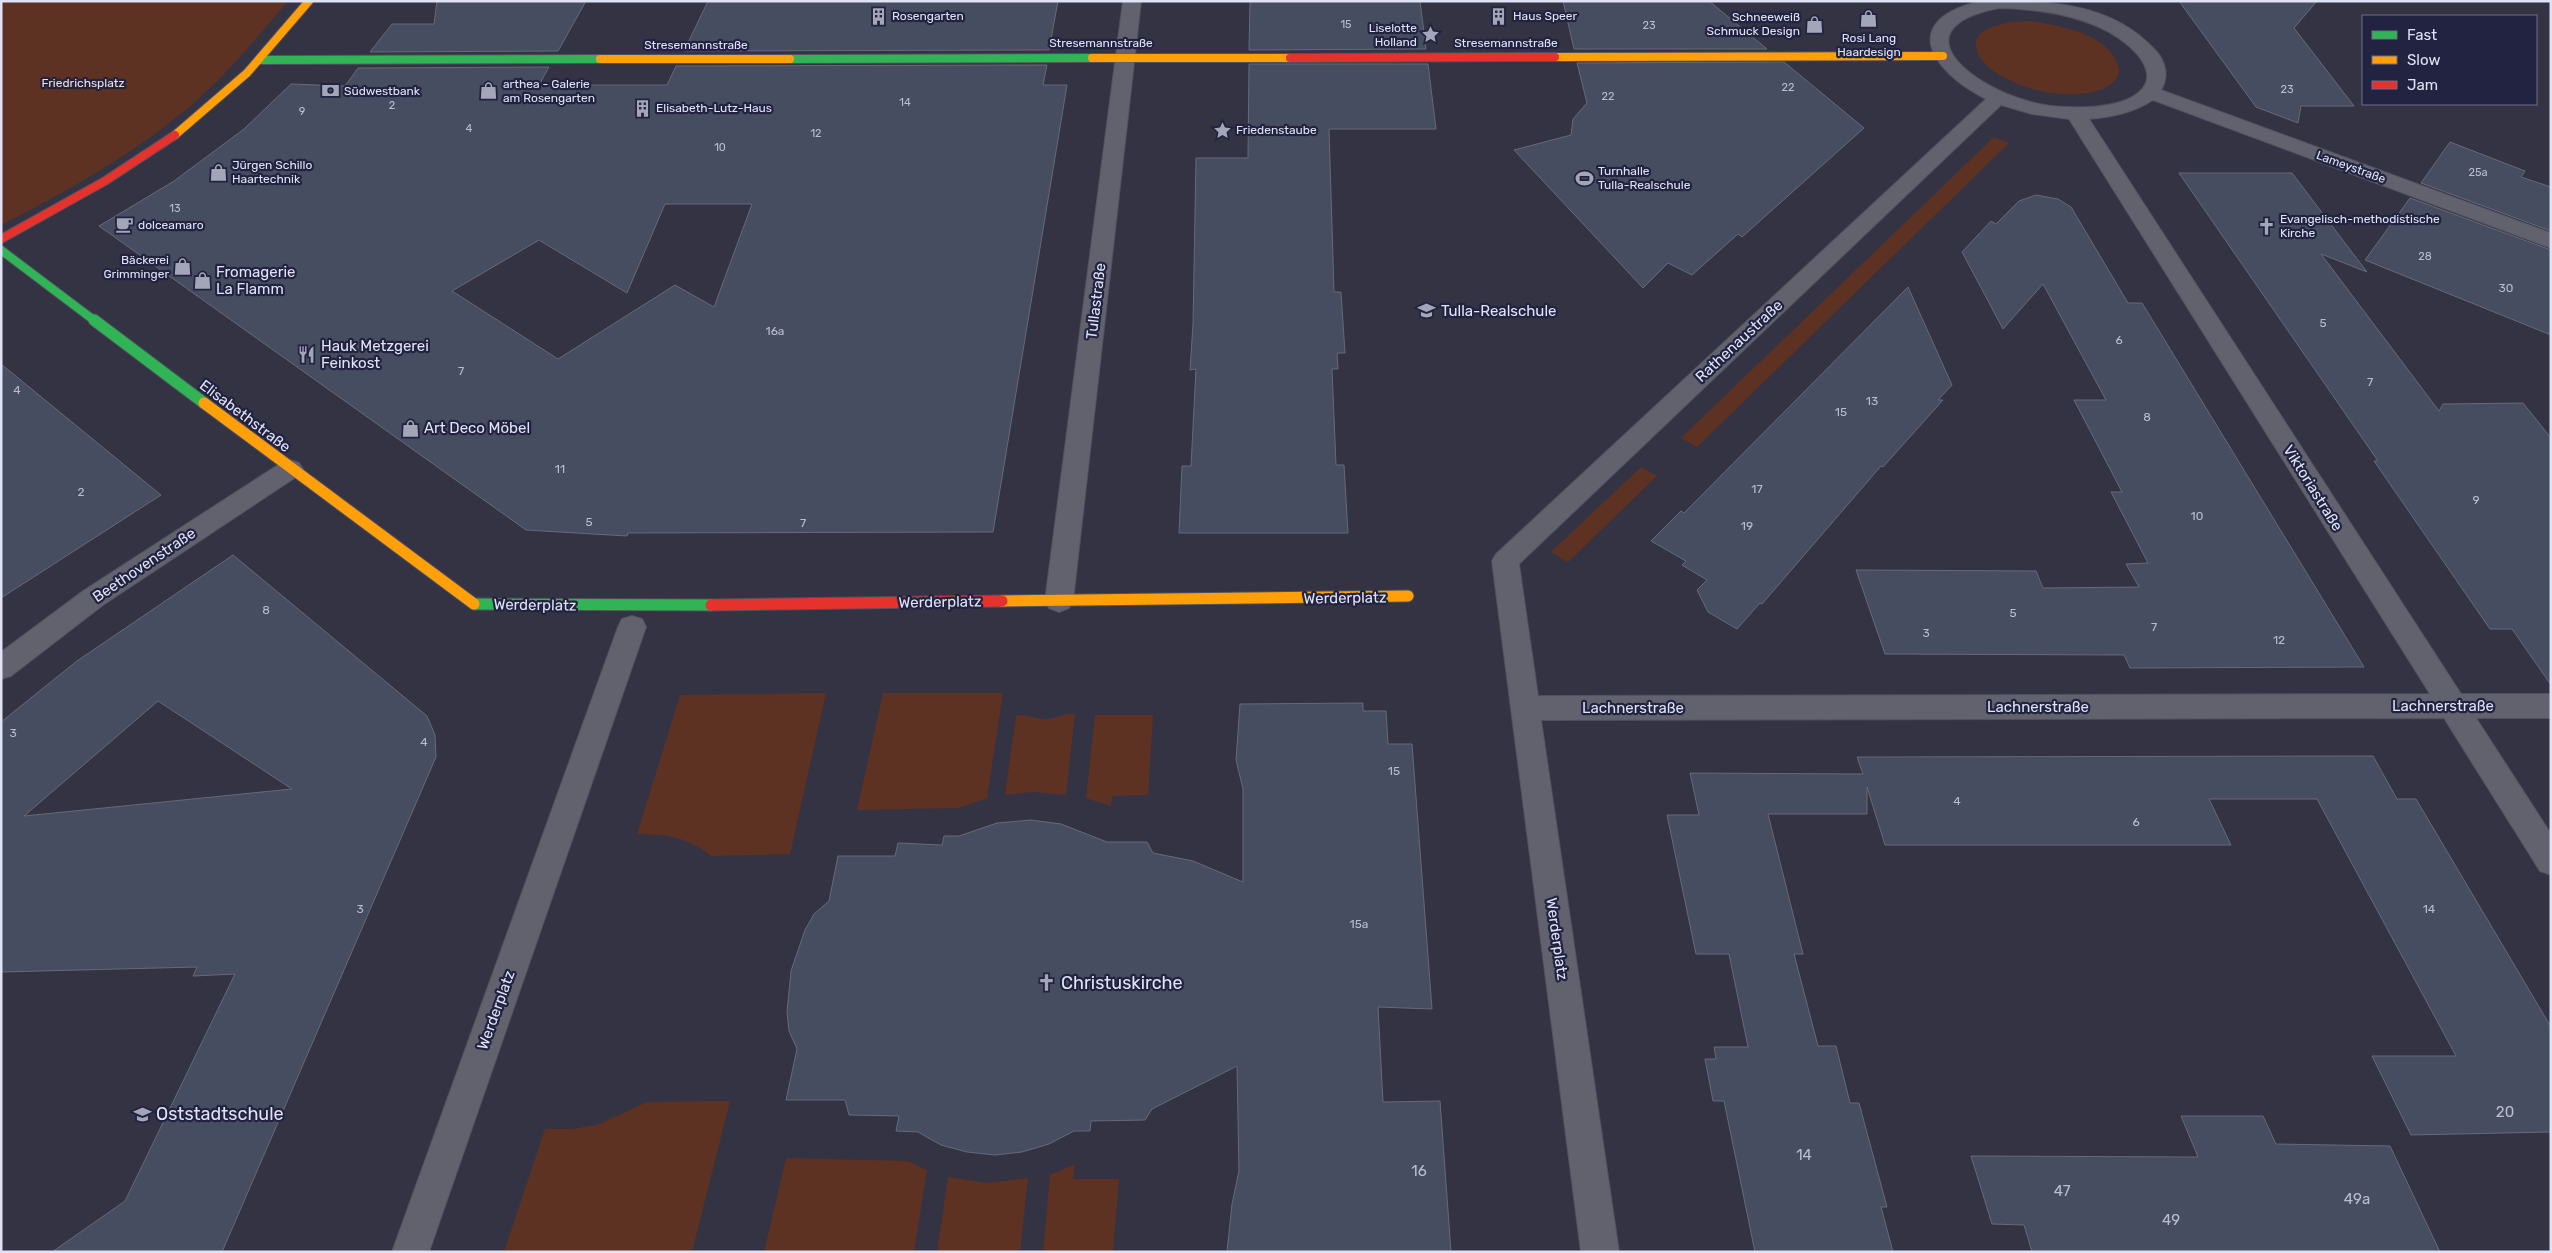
<svg xmlns="http://www.w3.org/2000/svg" width="2552" height="1253" font-family="Rubik,sans-serif">
	<rect width="100%" height="100%" fill="#334"/>
	<!-- green -->
	<path fill="#5d3223" d="M1,1H288C259,35 231,70 197,100C139,151 70,190 1,225Z
		M2028,21C2054,24 2107,33 2117,63C2119,67 2120,73 2117,77C2112,87 2098,91 2088,93C2059,97 2028,91 2003,77C1982,66 1959,38 1994,26C2005,22 2016,22 2028,21Z
		M1994,137L2009,143L1697,447L1681,438Z
		M1641,467L1657,476L1568,562L1551,552Z
		M826,693L790,854L711,856C688,837 666,834 637,834L680,695Z
		M883,693H1003L987,798L959,808L857,810Z
		M1065,714H1075L1066,795L1034,792L1005,795L1016,715C1039,715 1040,725 1065,714Z
		M1095,715H1153L1148,795L1112,796L1111,806L1086,798Z
		M730,1101L692,1252H504L545,1129H572L597,1125L647,1102Z
		M786,1158L908,1161L927,1170L914,1252H764Z
		M1075,1164L1073,1179H1119L1113,1252H1043L1050,1175Z
		M948,1177L987,1183L1028,1178L1020,1252H937Z"/>
	<!-- building -->
	<path fill="#474d61" stroke="#666978" fill-rule="evenodd" d="M437,1H586L558,51L370,52L392,24H434Z
		M708,1H1058L1049,50L684,51Z
		M1250,1H1420L1426,49L1249,50Z
		M1563,1H1709L1767,49H1574Z
		M2179,1H2317L2294,28L2354,106H2301L2298,123L2256,107Z
		M1784,62L1864,128L1742,237L1738,234L1692,275L1668,263L1643,288L1514,150L1571,135L1573,119L1587,103L1577,63Z
		M1249,64H1428L1436,129H1329L1334,292H1341L1345,353H1337L1338,369H1332L1336,465H1344L1348,533H1179L1182,466H1191L1196,369L1190,370L1193,324L1196,158H1248Z
		M1047,65L1043,85H1067L993,532L628,533L627,536L526,530L99,226L174,181L244,129L291,84L345,86L358,68L549,67L539,85H667L676,66ZM665,204H752L714,307L675,285L558,359L452,291L539,240L627,293Z
		M2450,142L2525,171L2521,177L2551,187V231L2421,183Z
		M2179,173H2292L2367,272L2321,254L2439,411L2443,404L2523,403L2551,438V685L2512,629H2490L2374,461H2378Z
		M2036,195L2058,199L2071,207L2128,303H2142L2364,667L2130,668L2124,655L1885,654L1856,570L2036,571L2043,588L2139,587L2126,564L2148,563L2111,492H2122L2074,400H2106L2043,284L2003,329L1962,252L1991,221L1996,224L2019,201Z
		M2410,198L2551,250V335L2365,260Z
		M1908,287L1952,385L1938,400H1943L1883,467L1881,466L1762,604L1760,603L1737,629L1708,612L1697,590L1707,580L1682,565L1686,561L1651,541L1681,511L1684,513Z
		M1,364L161,495L1,598Z
		M233,555L427,716L435,735L436,757L222,1252H52L125,1201L235,974L193,976L197,967L1,972V722L77,661ZM158,701L292,789L24,816Z
		M1363,703V711H1386L1388,744H1412L1432,1009L1378,1007L1383,1102L1440,1101L1451,1252H1227L1232,1204L1239,1171L1237,1066L1152,1109L1145,1120L1091,1121L1090,1131H1074L1049,1144L1022,1152L995,1155L967,1152L941,1145L918,1132L896,1131L899,1116L849,1115L845,1100H786L797,1049L789,1031L787,1012L791,971L805,930L814,914L829,901L838,856H895L898,843L942,845L944,836H959L997,823L1031,820L1061,824L1107,842H1147L1153,853L1193,861L1243,882V789L1236,760L1240,704Z
		M2373,756L2397,799H2416L2551,1027V1132L2411,1135L2372,1056H2456L2317,799H2209L2231,845H1885L1867,787V814H1768L1803,954H1794L1818,1046H1836L1850,1103H1859L1887,1207H1881L1893,1252H1755L1724,1101H1713L1705,1059H1716L1714,1047H1748L1729,954H1696L1667,815H1699L1690,773L1863,774L1857,757Z
		M2181,1116H2263L2276,1144L2390,1146L2440,1252H2032L2024,1225L1992,1224L1971,1156L2198,1157Z"/>
	<g fill="none" stroke-linecap="round" stroke-linejoin="round">
		<defs>
			<path id="street" d="M1123,1H1141L1073,601L1069,608L1059,612L1049,608L1045,601Z
				M1981,1C2044,1 2110,0 2156,51C2166,62 2169,77 2161,90L2551,233V248L2153,100C2133,113 2112,117 2089,119L2461,694H2551V718H2476L2551,834V875L2540,871L2444,718L1541,720L1619,1252H1581L1492,561L1496,554L1986,99C1930,71 1898,20 1981,1ZM1999,8C2037,9 2075,14 2109,32C2136,47 2170,81 2126,100C2108,107 2088,108 2069,107C2048,107 2027,102 2007,94C1951,70 1913,25 1999,8ZM2001,105L2032,114L2069,119L2430,694L1538,696L1519,564Z
				M290,460L299,463L303,469L299,475L103,605L11,676L1,679V652L83,591L281,463Z
				M632,616L642,619L646,627L429,1252H392L618,627L622,619Z"/>
			<path id="fast-far1" d="M790,59L1092,58
				M260,60L600,59
				M1,250L95,321"/>
			<path id="fast" d="M94,320L204,403
				M474,604L711,605"/>
			<path id="slow-far1" d="M1555,57L1943,56
				M1092,58H1290
				M600,59H790
				M175,135L247,73L309,1"/>
			<path id="slow" d="M204,403L474,604
				M1002,601L1408,596"/>
			<path id="jam-far1" d="M1290,58L1555,57
				M1,239L105,181L175,135"/>
			<path id="jam" d="M711,605L1002,601"/>
		</defs>
		<!-- street casing -->
		<use href="#street" stroke="#50505f" stroke-width="2"/>
		<!-- fast-far1 casing -->
		<use href="#fast-far1" stroke="#50505f" stroke-width="10"/>
		<!-- fast casing -->
		<use href="#fast" stroke="#50505f" stroke-width="13"/>
		<!-- slow-far1 casing -->
		<use href="#slow-far1" stroke="#50505f" stroke-width="10"/>
		<!-- slow casing -->
		<use href="#slow" stroke="#50505f" stroke-width="13"/>
		<!-- jam-far1 casing -->
		<use href="#jam-far1" stroke="#50505f" stroke-width="10"/>
		<!-- jam casing -->
		<use href="#jam" stroke="#50505f" stroke-width="13"/>
		<!-- street -->
		<use href="#street" fill="#61626e" fill-rule="evenodd"/>
		<!-- fast-far1 -->
		<use href="#fast-far1" stroke="#30b455" stroke-width="8"/>
		<!-- fast -->
		<use href="#fast" stroke="#30b455" stroke-width="11"/>
		<!-- slow-far1 -->
		<use href="#slow-far1" stroke="#ff9f0a" stroke-width="8"/>
		<!-- slow -->
		<use href="#slow" stroke="#ff9f0a" stroke-width="11"/>
		<!-- jam-far1 -->
		<use href="#jam-far1" stroke="#e5322d" stroke-width="8"/>
		<!-- jam -->
		<use href="#jam" stroke="#e5322d" stroke-width="11"/>
	</g>
	<!-- icons -->
	<defs>
		<symbol id="building-bare" viewBox="-9 -9 18 18"><path d="M-4-6H4V6H1V3H-1V6H-4ZM-2.5-4.3h1.7v1.8h-1.7ZM.8-4.3h1.7v1.8H.8ZM-2.5-1h1.7V.8h-1.7ZM.8-1h1.7V.8H.8Z" fill="#a3a5b8" stroke="#222340" stroke-width="2.5" paint-order="stroke"/></symbol>
		<symbol id="shop-bare" viewBox="-9 -9 18 18"><path d="M-5-2.5h2.3a2.7 3.5 0 0 1 5.4 0H5L5.5 6h-11ZM-1.5-2.5h3a1.5 2.3 0 0 0-3 0Z" fill="#a3a5b8" stroke="#222340" stroke-width="2.5" paint-order="stroke"/></symbol>
		<symbol id="sight-bare" viewBox="-9 -9 18 18"><path d="M0-6L1.8-2.2L6-1.7L2.9 1.2L3.7 5.4L0 3.3L-3.7 5.4L-2.9 1.2L-6-1.7L-1.8-2.2Z" fill="#a3a5b8" stroke="#222340" stroke-width="2.5" paint-order="stroke"/></symbol>
		<symbol id="bank-bare" viewBox="-9 -9 18 18"><path d="M-6-4H6V4H-6ZM0-2.3a2.3 2.3 0 1 0 0 4.6a2.3 2.3 0 1 0 0-4.6Z" fill="#a3a5b8" stroke="#222340" stroke-width="2.5" paint-order="stroke"/></symbol>
		<symbol id="stadium-bare" viewBox="-9 -9 18 18"><path d="M0-5a6.5 5 0 1 0 0 10a6.5 5 0 1 0 0-10ZM-3.5-1.8h7v3.6h-7Z" fill="#a3a5b8" stroke="#222340" stroke-width="2.5" paint-order="stroke"/></symbol>
		<symbol id="cafe-bare" viewBox="-9 -9 18 18"><path d="M-5.5-4.5H6V0H3Q3 3.5 0 3.5H-2.5Q-5.5 3.5-5.5 0ZM3-3.2v2h1.7v-2ZM-6 4.5H4V6H-6Z" fill="#a3a5b8" stroke="#222340" stroke-width="2.5" paint-order="stroke"/></symbol>
		<symbol id="church-bare" viewBox="-9 -9 18 18"><path d="M-1.2-6h2.4v3.5h3.3v2.4h-3.3V6h-2.4V-.1h-3.3v-2.4h3.3Z" fill="#a3a5b8" stroke="#222340" stroke-width="2.5" paint-order="stroke"/></symbol>
		<symbol id="school-bare" viewBox="-9 -9 18 18"><path d="M0-5L7-2L0 1L-7-2ZM-4 1L0 2.5L4 1V4Q0 6-4 4Z" fill="#a3a5b8" stroke="#222340" stroke-width="2.5" paint-order="stroke"/></symbol>
		<symbol id="restaurant-bare" viewBox="-9 -9 18 18"><path d="M-5-6h1v4h1v-4h1v4h1v-4h1v5L-1.5 .5V6h-2V.5L-5-1ZM5-6V6H3V1.5H1.5Q1.5-4 5-6Z" fill="#a3a5b8" stroke="#222340" stroke-width="2.5" paint-order="stroke"/></symbol>
	</defs>
	<g fill-rule="evenodd">
		<use href="#building-bare" x="866" y="4" width="25" height="25"/>
		<use href="#building-bare" x="1486" y="4" width="25" height="25"/>
		<use href="#shop-bare" x="1856" y="6" width="25" height="25"/>
		<use href="#shop-bare" x="1802" y="12" width="25" height="25"/>
		<use href="#sight-bare" x="1418" y="22" width="25" height="25"/>
		<use href="#bank-bare" x="318" y="78" width="25" height="25"/>
		<use href="#shop-bare" x="476" y="78" width="25" height="25"/>
		<use href="#building-bare" x="630" y="96" width="25" height="25"/>
		<use href="#sight-bare" x="1210" y="118" width="25" height="25"/>
		<use href="#shop-bare" x="206" y="160" width="25" height="25"/>
		<use href="#stadium-bare" x="1572" y="166" width="25" height="25"/>
		<use href="#cafe-bare" x="112" y="212" width="25" height="25"/>
		<use href="#church-bare" x="2254" y="214" width="25" height="25"/>
		<use href="#shop-bare" x="170" y="254" width="25" height="25"/>
		<use href="#shop-bare" x="190" y="268" width="25" height="25"/>
		<use href="#school-bare" x="1414" y="298" width="25" height="25"/>
		<use href="#restaurant-bare" x="294" y="342" width="25" height="25"/>
		<use href="#shop-bare" x="398" y="416" width="25" height="25"/>
		<use href="#church-bare" x="1034" y="970" width="25" height="25"/>
		<use href="#school-bare" x="130" y="1102" width="25" height="25"/>
	</g>
	<g text-anchor="middle" stroke-width="4.5" stroke-linejoin="round" paint-order="stroke">
		<!-- far-number labels -->
		<g font-size="11" fill="#babdd1">
			<text x="1346" y="28">15</text>
			<text x="1649" y="29">23</text>
			<text x="1788" y="91">22</text>
			<text x="2287" y="93">23</text>
			<text x="1608" y="100">22</text>
			<text x="905" y="106">14</text>
			<text x="392" y="109">2</text>
			<text x="302" y="115">9</text>
			<text x="469" y="132">4</text>
			<text x="816" y="137">12</text>
			<text x="720" y="151">10</text>
			<text x="2478" y="176">25a</text>
			<text x="175" y="212">13</text>
			<text x="2425" y="260">28</text>
		</g>
		<!-- far-poi labels -->
		<g font-size="12" fill="#e0e2f6" stroke="#222340" text-anchor="start">
			<text x="892" y="20">Rosengarten</text>
			<text x="1513" y="20">Haus Speer</text>
			<text x="1800" y="21" text-anchor="end">Schneeweiß<tspan x="1800" dy="14">Schmuck Design</tspan></text>
			<text x="1417" y="32" text-anchor="end">Liselotte<tspan x="1417" dy="14">Holland</tspan></text>
			<text x="1869" y="42" text-anchor="middle">Rosi Lang<tspan x="1869" dy="14">Haardesign</tspan></text>
			<text x="503" y="88">arthea - Galerie<tspan x="503" dy="14">am Rosengarten</tspan></text>
			<text x="344" y="95">Südwestbank</text>
			<text x="656" y="112">Elisabeth-Lutz-Haus</text>
			<text x="1236" y="134">Friedenstaube</text>
			<text x="232" y="169">Jürgen Schillo<tspan x="232" dy="14">Haartechnik</tspan></text>
			<text x="1598" y="175">Turnhalle<tspan x="1598" dy="14">Tulla-Realschule</tspan></text>
			<text x="2280" y="223">Evangelisch-methodistische<tspan x="2280" dy="14">Kirche</tspan></text>
			<text x="138" y="229">dolceamaro</text>
			<text x="169" y="264" text-anchor="end">Bäckerei<tspan x="169" dy="14">Grimminger</tspan></text>
		</g>
		<!-- far-street labels -->
		<g font-size="12" fill="#e0e2f6" stroke="#222340">
			<text x="1101" y="47">Stresemannstraße</text>
			<text x="1506" y="47">Stresemannstraße</text>
			<text x="696" y="49">Stresemannstraße</text>
			<text transform="translate(2351 167) rotate(20)" y="4">Lameystraße</text>
		</g>
		<!-- far-park labels -->
		<g font-size="12" fill="#f5ded6" stroke="#222340">
			<text x="83" y="87">Friedrichsplatz</text>
		</g>
		<!-- number labels -->
		<g font-size="12" fill="#babdd1">
			<text x="2506" y="292">30</text>
			<text x="2323" y="327">5</text>
			<text x="775" y="335">16a</text>
			<text x="2119" y="344">6</text>
			<text x="461" y="375">7</text>
			<text x="2370" y="386">7</text>
			<text x="17" y="394">4</text>
			<text x="1872" y="405">13</text>
			<text x="1841" y="416">15</text>
			<text x="2147" y="421">8</text>
			<text x="560" y="473">11</text>
			<text x="1757" y="493">17</text>
			<text x="81" y="496">2</text>
			<text x="2476" y="504">9</text>
			<text x="2197" y="520">10</text>
			<text x="589" y="526">5</text>
			<text x="803" y="527">7</text>
			<text x="1747" y="530">19</text>
			<text x="266" y="614">8</text>
			<text x="2013" y="617">5</text>
			<text x="2154" y="631">7</text>
			<text x="1926" y="637">3</text>
			<text x="2279" y="644">12</text>
			<text x="13" y="737">3</text>
			<text x="424" y="746">4</text>
			<text x="1394" y="775">15</text>
			<text x="1957" y="805">4</text>
			<text x="2136" y="826">6</text>
			<text x="360" y="913">3</text>
			<text x="2429" y="913">14</text>
			<text x="1359" y="928">15a</text>
		</g>
		<!-- poi labels -->
		<g font-size="15" fill="#e0e2f6" stroke="#222340" text-anchor="start">
			<text x="216" y="277">Fromagerie<tspan x="216" dy="17">La Flamm</tspan></text>
			<text x="1441" y="316">Tulla-Realschule</text>
			<text x="321" y="351">Hauk Metzgerei<tspan x="321" dy="17">Feinkost</tspan></text>
			<text x="424" y="433">Art Deco Möbel</text>
		</g>
		<!-- street labels -->
		<g font-size="15" fill="#e0e2f6" stroke="#222340">
			<text transform="translate(1096 301) rotate(-83)" y="5">Tullastraße</text>
			<text transform="translate(1739 341) rotate(-43)" y="5">Rathenaustraße</text>
			<text transform="translate(245 416) rotate(37)" y="5">Elisabethstraße</text>
			<text transform="translate(2313 488) rotate(58)" y="5">Viktoriastraße</text>
			<text transform="translate(144 565) rotate(-34)" y="5">Beethovenstraße</text>
			<text transform="translate(1345 598) rotate(-1)" y="5">Werderplatz</text>
			<text transform="translate(940 602) rotate(-1)" y="5">Werderplatz</text>
			<text transform="translate(535 605) rotate(1)" y="5">Werderplatz</text>
			<text x="2443" y="711">Lachnerstraße</text>
			<text x="2038" y="712">Lachnerstraße</text>
			<text x="1633" y="713">Lachnerstraße</text>
			<text transform="translate(1557 939) rotate(82)" y="5">Werderplatz</text>
			<text transform="translate(496 1010) rotate(-70)" y="5">Werderplatz</text>
		</g>
		<!-- near-number labels -->
		<g font-size="15" fill="#babdd1">
			<text x="2505" y="1117">20</text>
			<text x="1804" y="1160">14</text>
			<text x="1419" y="1176">16</text>
			<text x="2062" y="1196">47</text>
			<text x="2357" y="1204">49a</text>
			<text x="2171" y="1225">49</text>
		</g>
		<!-- near-poi labels -->
		<g font-size="18" fill="#e0e2f6" stroke="#222340" text-anchor="start">
			<text x="1061" y="989">Christuskirche</text>
			<text x="156" y="1120">Oststadtschule</text>
		</g>
	</g>
	<!-- border -->
	<rect width="2552" height="1253" fill="none" stroke="#e0e2f6" stroke-width="5"/>
	<!-- legend -->
	<rect x="2362" y="15" width="175" height="90" fill="#222340" stroke="#6e6f89"/>
	<rect x="2372" y="31" width="25" height="8" fill="#30b455" stroke="#6e6f89"/>
	<text x="2407" y="40" font-size="15" fill="#e0e2f6">Fast</text>
	<rect x="2372" y="56" width="25" height="8" fill="#ff9f0a" stroke="#6e6f89"/>
	<text x="2407" y="65" font-size="15" fill="#e0e2f6">Slow</text>
	<rect x="2372" y="81" width="25" height="8" fill="#e5322d" stroke="#6e6f89"/>
	<text x="2407" y="90" font-size="15" fill="#e0e2f6">Jam</text>
</svg>
